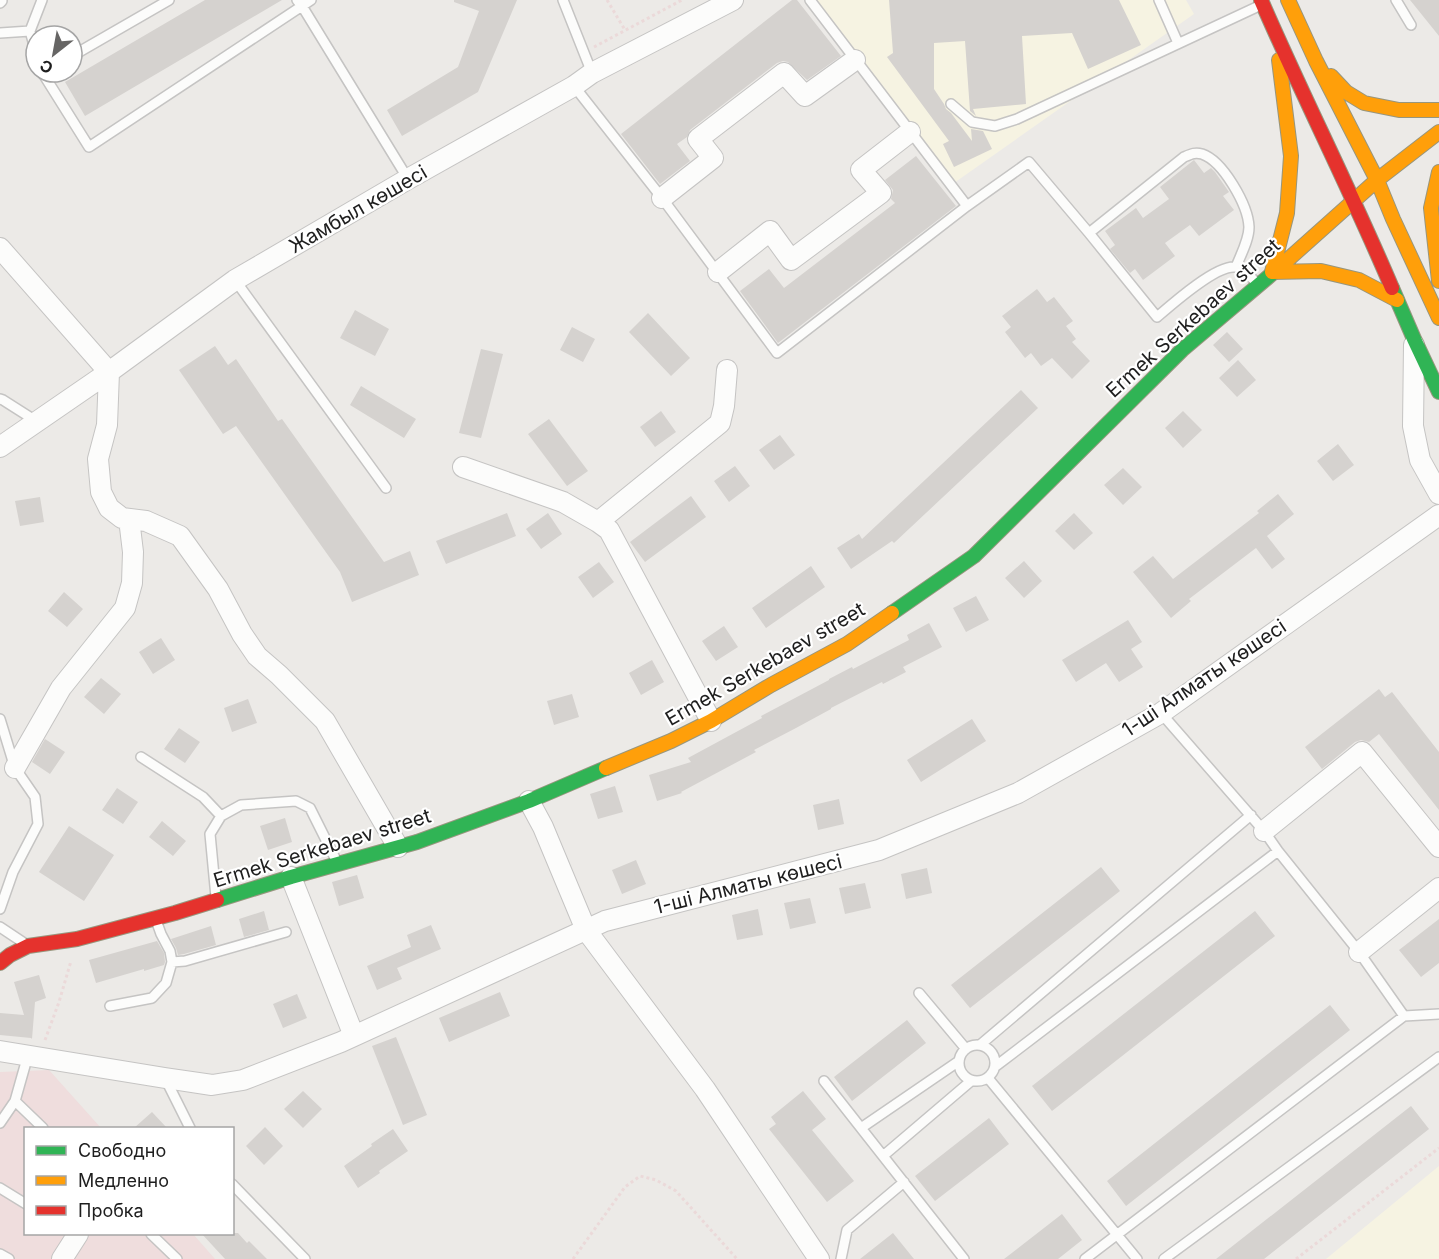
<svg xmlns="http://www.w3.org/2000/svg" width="1439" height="1259" font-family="Inter,sans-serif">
	<rect width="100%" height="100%" fill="#eceae7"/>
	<!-- commercial -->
	<path fill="#efdddd" d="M49,1070L101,1128H26V1234H193L215,1259H0V1072Z"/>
	<!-- education -->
	<path fill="#f6f3e2" d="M815,0H1186L1194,14L954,183Z
		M1439,1166V1259H1326Z"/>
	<!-- building -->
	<path fill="#d5d2cf" d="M205,0H282L85,116L65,82Z
		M454,0H517L478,92L402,136L387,110L458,67L479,11L454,2Z
		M792,0H797L841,56L807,80L788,62L783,61L777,63L690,130L687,137L677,144L690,161L660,184L621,134Z
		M889,0H1119L1141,45L1088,69L1072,33L1022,36L1026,104L973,109L976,116L970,111L965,41L934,43V89L944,104L946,109L951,113L972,141L971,129L983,131L992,149L954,167L943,144L949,141L887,57L893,53Z
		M1410,0H1439V36Z
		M916,156L956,206L778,343L740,291L769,269L784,288L895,203L891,199L893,190L885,180Z
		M1194,160L1204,173L1211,168L1215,172L1229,192L1223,196L1234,210L1199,236L1190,225L1165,243L1175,256L1143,280L1135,269L1130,273L1110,249L1115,245L1105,231L1136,208L1143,218L1169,199L1160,187Z
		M1037,289L1047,302L1054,297L1073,321L1066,326L1076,339L1072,342L1090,361L1072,379L1052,358L1041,366L1031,353L1025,358L1005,332L1011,327L1002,316Z
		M355,310L389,329L375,356L340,338Z
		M648,313L690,358L671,376L629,332Z
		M572,327L595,339L583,362L560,350Z
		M1227,332L1243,349L1229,362L1213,345Z
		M215,346L228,365L236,359L278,421L282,419L384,562L410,551L419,575L352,602L340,572L236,426L223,434L179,370Z
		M481,349L503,354L481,438L459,433Z
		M1238,360L1256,380L1237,397L1219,378Z
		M361,386L416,419L404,438L350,405Z
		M1021,390L1038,408L894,543L892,541L851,569L837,548L859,534L862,539Z
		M661,411L676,432L655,447L640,427Z
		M1183,411L1202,430L1183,448L1165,428Z
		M549,419L588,471L567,486L528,434Z
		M780,435L795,455L774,470L759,450Z
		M1338,444L1354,465L1333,481L1317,461Z
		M735,466L750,486L729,502L714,481Z
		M1123,468L1142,487L1123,505L1104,485Z
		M1278,494L1294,514L1267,536L1285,559L1272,569L1256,548L1189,599L1191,601L1171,618L1133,572L1153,556L1173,579L1259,513L1257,511Z
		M691,496L706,517L645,562L630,542Z
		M40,497L44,522L20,526L15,501Z
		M507,513L516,536L446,564L436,541Z
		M548,513L562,534L541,549L526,529Z
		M1074,513L1093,533L1074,550L1055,531Z
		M1024,561L1042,581L1024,598L1005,578Z
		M599,562L614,582L593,598L578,577Z
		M811,566L825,587L766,628L752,608Z
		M64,592L83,609L67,627L48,611Z
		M976,596L989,620L966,632L953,608Z
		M1128,620L1142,642L1131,649L1143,667L1119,682L1106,663L1076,682L1062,660Z
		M929,623L942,647L903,667L906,672L883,684L882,682L831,708V709L796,728L754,750L756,752L681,792L682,793L657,801L649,775L691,762L688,758L762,718L761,716L829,680V679L852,667L853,669L909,640L907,635Z
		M724,626L738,647L716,661L702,641Z
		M161,638L175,660L153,674L139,652Z
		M652,660L664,682L641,695L629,673Z
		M101,678L121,694L104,714L84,697Z
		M1379,689L1385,697L1392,692L1439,752V810L1379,734L1369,742L1361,740L1355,742L1322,769L1305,747Z
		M572,694L579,717L554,725L547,701Z
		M248,699L257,723L232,732L224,708Z
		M972,719L986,741L921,782L907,760Z
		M179,728L200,742L185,763L164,749Z
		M45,739L65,752L50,774L32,762Z
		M615,786L623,812L598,819L590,794Z
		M117,788L138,802L123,824L102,810Z
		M839,799L844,824L818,830L813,805Z
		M285,818L292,842L268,850L260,826Z
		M162,821L186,841L173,856L149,837Z
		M69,826L114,855L84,901L39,872Z
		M636,860L646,884L622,894L612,870Z
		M1101,867L1120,891L970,1008L951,985Z
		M927,868L932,893L906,899L901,874Z
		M357,875L364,898L339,906L332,882Z
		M865,883L871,908L845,914L839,888Z
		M810,898L816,923L790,929L784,903Z
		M758,909L763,935L737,940L732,915Z
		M264,911L269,930L244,937L239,919Z
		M1255,911L1275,936L1052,1111L1032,1086Z
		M1439,919V963L1421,977L1399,950Z
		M431,925L441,949L397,968L402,979L377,990L367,966L411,947L407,935Z
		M211,926L216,945L184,954L178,955L176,948L171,939Z
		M157,941L164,953L165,962L164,965L144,971V969L96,983L89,960Z
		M39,975L46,998L35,1002L32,1039L31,1038L0,1035V1013L24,1015L14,982Z
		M500,992L510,1016L449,1042L439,1018Z
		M297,994L307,1018L283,1028L273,1004Z
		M1330,1005L1350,1030L1126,1206L1107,1181Z
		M907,1020L926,1043L852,1101L834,1077Z
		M396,1037L427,1115L403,1125L372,1046Z
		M303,1091L322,1109L303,1128L284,1109Z
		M803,1091L826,1119L812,1130L854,1181L827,1202L769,1129L776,1124L771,1117Z
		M1411,1106L1429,1129L1264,1259H1216Z
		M152,1112L167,1128H134Z
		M989,1118L1009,1144L935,1201L915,1176Z
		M265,1127L283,1146L264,1165L246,1146Z
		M393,1129L408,1151L379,1171L380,1173L358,1188L344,1166L372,1146L371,1144Z
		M1062,1214L1082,1240L1058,1259H1004Z
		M201,1233H238L247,1243L249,1241L267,1259H225Z
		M893,1233L914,1259H860Z"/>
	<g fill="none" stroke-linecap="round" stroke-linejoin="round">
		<defs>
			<path id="lane" d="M311,0L302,6L408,179
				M563,0L592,73
				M1159,0L1178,43
				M1396,0L1411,25
				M0,3L2,1
				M30,31L42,0
				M0,33L30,31L36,52
				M72,56L169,0
				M42,72L89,147L302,6L297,0
				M574,86L662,198L777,353L967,206L810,0
				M951,104L972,122L995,126L1017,119L1261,5
				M967,206L1029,162L1089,233L1157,317C1172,304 1216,265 1235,267C1243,267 1251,278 1257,283
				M1089,233L1184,157C1191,154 1195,152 1202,154C1223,161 1248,205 1249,227C1249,240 1241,254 1236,267
				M235,280L386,488
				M0,399L3,400L36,421
				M1161,713L1264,831L1278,851L1359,952L1404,1016L1439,1014
				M0,719L15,768L35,797L38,824L13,872L0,909
				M141,757L203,797L221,816
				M216,897L210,834L221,816L241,805L296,801L310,808L337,862
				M0,927L24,943
				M172,962L185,961L286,932
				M919,993L966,1049
				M110,1006L152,998L166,983L172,962L170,951L161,934L156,920
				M959 1063a18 18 0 1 1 36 0a18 18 0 1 1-36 0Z
				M980,1045L1251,815
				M996,1066L1278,851
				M165,1078L190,1128
				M988,1078L1137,1259
				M824,1081L964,1259
				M15,1101L43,1128
				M0,1123L15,1101L28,1055
				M861,1128L959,1061
				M883,1156L971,1081
				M232,1184L305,1259
				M0,1188L26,1204
				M151,1234L177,1259
				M0,1254L9,1259
				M841,1259L847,1230L904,1182
				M1085,1259L1404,1016
				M1164,1259L1439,1057"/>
			<path id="street" d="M662,198L713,158L698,139L784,73L805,96L855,60
				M0,248L109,372L107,425L98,459L101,492L109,508L122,518L146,521L180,536L218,589L242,634L257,656L279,675L325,721L398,847
				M718,272L770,231L791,260L881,193L861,170L910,132
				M1414,345L1413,426L1420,460L1439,494
				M0,447L109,372L235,280L408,179L574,86L592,73L733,0
				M463,467L563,502L598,522L720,423L724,406L727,370
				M598,522L609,530L711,721
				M15,768L61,688L125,608L132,583L133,552L129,519
				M529,801L543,827L586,930L705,1089L819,1259
				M1264,831L1362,752L1439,847
				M291,877L354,1036
				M1359,952L1439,888
				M0,1051L165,1078L212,1085L243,1080L341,1042L605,921L879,850L1018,793L1161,713L1439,515
				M62,1259L78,1234"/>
			<path id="fast" d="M1392,288L1414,339L1439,392
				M892,613L974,556L1182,350L1274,272
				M217,900L291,877L417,842L529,801L606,768"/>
			<path id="slow" d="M1288,0L1316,61L1377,180L1393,219L1439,318
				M1279,60L1291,156L1287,213L1272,272L1321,271L1359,280L1397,300
				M1331,76L1346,92L1364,103L1399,110H1439
				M1439,172L1431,208L1439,281
				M1274,272L1377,180L1439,132
				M606,768L671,741L711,721L771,685L847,644L892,613"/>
			<path id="jam" d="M1261,0C1303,97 1351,191 1392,288
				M0,963L10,955L28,946L77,939L175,913L217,900"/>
		</defs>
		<!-- lane casing -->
		<use href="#lane" stroke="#c5c4c3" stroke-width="12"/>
		<!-- street casing -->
		<use href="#street" stroke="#c5c4c3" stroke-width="22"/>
		<!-- fast casing -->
		<use href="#fast" stroke="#97967e" stroke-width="16"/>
		<!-- slow casing -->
		<use href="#slow" stroke="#97967e" stroke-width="16"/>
		<!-- jam casing -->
		<use href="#jam" stroke="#97967e" stroke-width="16"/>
		<!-- path -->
		<path stroke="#ebd9d9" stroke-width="3" stroke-dasharray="3 3" stroke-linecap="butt" d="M607,0L625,30
			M594,47L682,0
			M45,1040L59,1002L71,961
			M573,1259L625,1187L640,1176L656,1180L676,1191L737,1259
			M1296,1259L1439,1148"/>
		<!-- lane -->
		<use href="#lane" stroke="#fcfcfb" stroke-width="9"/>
		<!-- street -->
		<use href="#street" stroke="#fcfcfb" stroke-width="20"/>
		<!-- fast -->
		<use href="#fast" stroke="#30b455" stroke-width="14"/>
		<!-- slow -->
		<use href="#slow" stroke="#ff9f0a" stroke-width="14"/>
		<!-- jam -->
		<use href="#jam" stroke="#e5322d" stroke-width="14"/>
	</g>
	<g text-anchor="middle" stroke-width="4.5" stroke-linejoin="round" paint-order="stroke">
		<!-- street labels -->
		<g font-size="20" fill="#1e1e1e" stroke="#fff">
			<text transform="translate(358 209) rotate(-30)" y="7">Жамбыл көшесі</text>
			<text transform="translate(1193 318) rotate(-42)" y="7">Ermek Serkebaev street</text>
			<text transform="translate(765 664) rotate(-30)" y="7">Ermek Serkebaev street</text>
			<text transform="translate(1204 678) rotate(-34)" y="7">1-ші Алматы көшесі</text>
			<text transform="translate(322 848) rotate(-17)" y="7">Ermek Serkebaev street</text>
			<text transform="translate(748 884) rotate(-14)" y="7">1-ші Алматы көшесі</text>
		</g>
	</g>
	<!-- legend -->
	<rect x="24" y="1127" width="210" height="108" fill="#ffffff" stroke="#a5a5a5" stroke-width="1.5"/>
	<rect x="36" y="1146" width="30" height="9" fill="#30b455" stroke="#a5a5a5" stroke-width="1.5"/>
	<text x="78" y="1157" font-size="18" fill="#1e1e1e">Свободно</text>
	<rect x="36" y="1176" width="30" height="9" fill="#ff9f0a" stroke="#a5a5a5" stroke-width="1.5"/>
	<text x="78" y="1187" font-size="18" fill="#1e1e1e">Медленно</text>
	<rect x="36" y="1206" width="30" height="9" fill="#e5322d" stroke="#a5a5a5" stroke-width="1.5"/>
	<text x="78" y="1217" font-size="18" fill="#1e1e1e">Пробка</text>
	<!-- north arrow -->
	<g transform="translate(54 54) rotate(211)"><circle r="28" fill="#ffffff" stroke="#a5a5a5" stroke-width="1.5"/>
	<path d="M0-4.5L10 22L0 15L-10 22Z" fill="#666564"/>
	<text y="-9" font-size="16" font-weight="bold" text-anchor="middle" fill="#1e1e1e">С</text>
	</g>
</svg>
